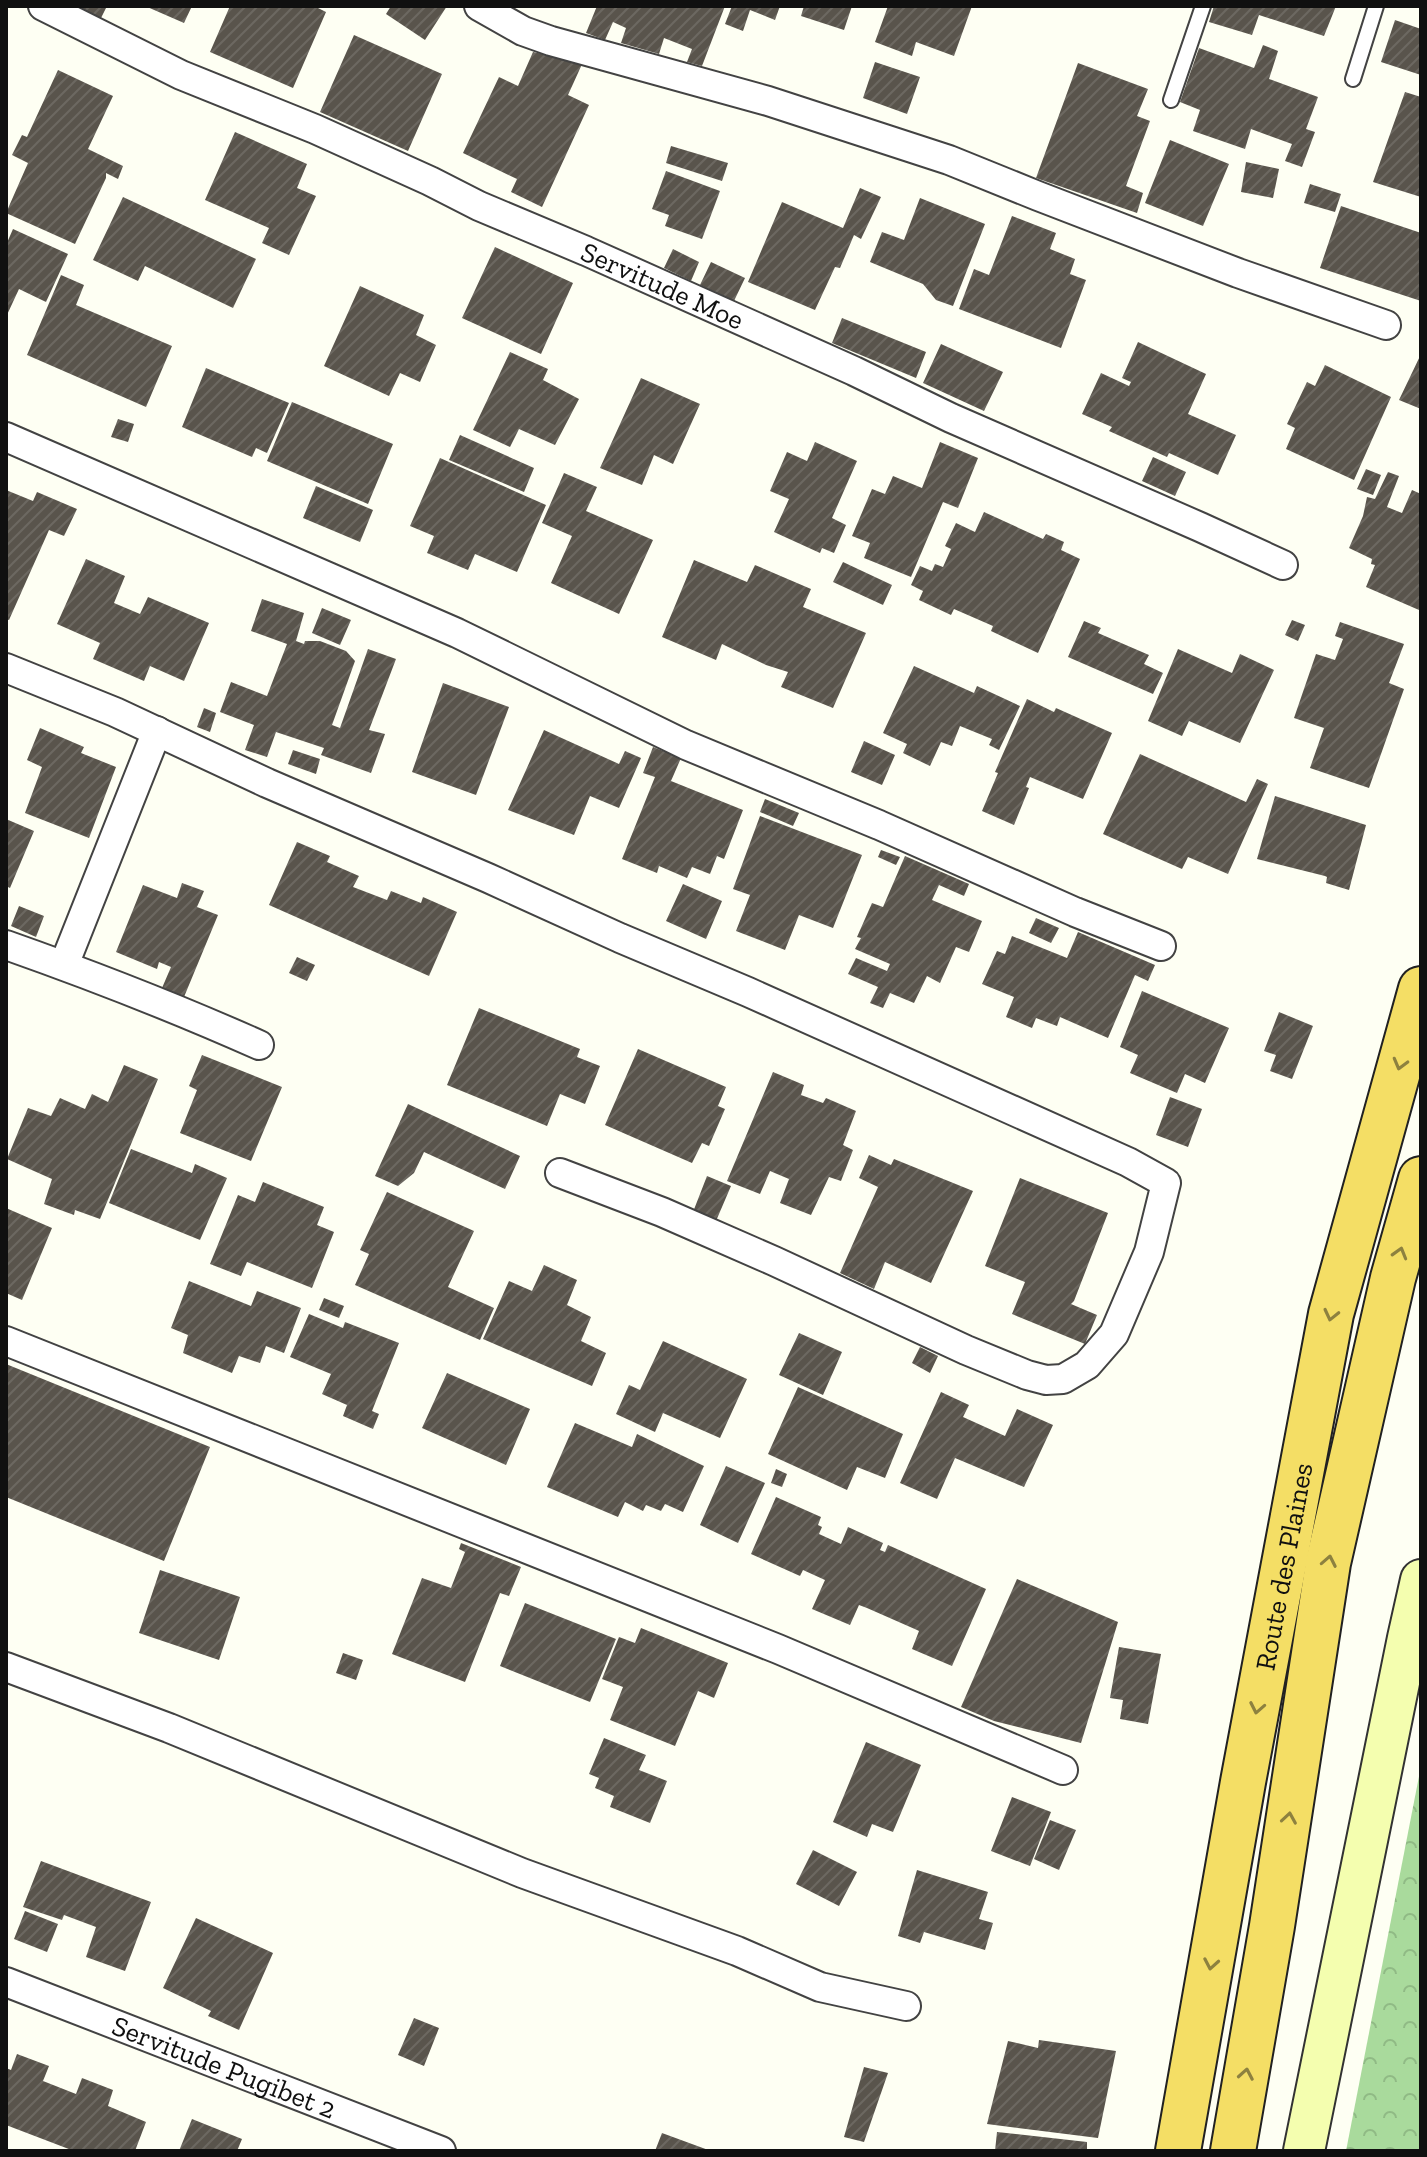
<svg xmlns="http://www.w3.org/2000/svg" width="1427" height="2157" font-family="'Zilla Slab',serif">
	<defs>
		<pattern id="forest-crowns" width="20" height="18" patternUnits="userSpaceOnUse" patternTransform="scale(2)"><rect width="20" height="18" fill="#a9da9c"/><path d="M2 6a3 3 0 1 1 6 0M12 15a3 3 0 1 1 6 0" fill="none" stroke="#90ba85"/></pattern>
		<pattern id="building-hatch" width="6" height="6" patternUnits="userSpaceOnUse" patternTransform="scale(2)"><rect width="6" height="6" fill="#59544c"/><path d="M-1 1l2-2M0 6l6-6M5 7l2-2" fill="none" stroke="#6c6861"/></pattern>
	</defs>
	<rect width="100%" height="100%" fill="#fefff3"/>
	<!-- forest -->
	<path fill="url(#forest-crowns)" d="M1421,1766V2151H1346Z"/>
	<!-- building -->
	<path fill="url(#building-hatch)" d="M75,6H107L101,18Z
		M145,6H192L184,23Z
		M230,6H314L326,12L293,88L210,52Z
		M391,6H447L425,40L386,14Z
		M597,6H725L702,66L687,62L692,49L664,38L659,54L621,43L626,28L613,22L605,40L586,33Z
		M732,6H780L775,20L750,10L743,31L725,24Z
		M804,6H852L844,30L801,16Z
		M888,6H972L954,56L916,42L912,56L875,42Z
		M1214,6H1336L1324,36L1259,15L1252,35L1209,22Z
		M1395,20L1421,29V75L1381,62Z
		M354,35L442,74L408,151L320,112Z
		M1263,45L1278,51L1269,79L1318,97L1306,129L1315,132L1302,167L1285,161L1292,144L1251,129L1245,149L1193,131L1200,110L1180,102L1199,48L1254,68Z
		M533,52L583,62L568,95L589,105L542,207L511,192L517,179L463,153L499,77L518,86Z
		M875,62L920,77L907,114L863,98Z
		M1078,63L1148,89L1137,116L1150,121L1126,186L1143,193L1137,213L1036,178Z
		M58,70L113,96L88,149L123,166L118,179L106,173V178L75,244L6,213L28,163L12,155L22,135L27,137Z
		M1405,92L1421,97V197L1373,182Z
		M235,132L307,164L297,188L316,196L289,255L262,243L269,228L205,200Z
		M1170,140L1229,164L1203,226L1145,203Z
		M671,146L728,163L722,181L666,163Z
		M1246,162L1279,169L1273,198L1241,192Z
		M666,171L720,191L702,239L665,226L669,215L652,209Z
		M1310,184L1341,194L1335,212L1304,203Z
		M860,188L881,197L861,239L854,235L840,268L835,267L815,310L748,282L782,202L843,228Z
		M123,197L256,259L233,308L145,266L138,281L93,260Z
		M920,198L985,224L953,306L936,300L923,284L870,262L882,232L904,240Z
		M1341,206L1421,233V301L1320,268Z
		M1012,216L1056,233L1050,249L1075,259L1070,274L1086,280L1061,348L959,309L974,269L989,275Z
		M13,229L68,254L46,302L19,289L6,317V245Z
		M495,247L573,283L541,354L462,318Z
		M673,249L699,262L691,281L664,268Z
		M711,262L745,278L734,301L700,285Z
		M61,275L84,285L76,305L172,346L146,407L27,355Z
		M360,286L424,315L416,335L436,345L420,382L400,373L389,396L324,366Z
		M842,318L926,352L916,378L832,343Z
		M1138,342L1206,374L1188,414L1236,435L1218,475L1169,453L1167,457L1109,431L1112,427L1082,414L1101,373L1129,386L1131,382L1122,378Z
		M941,344L1003,372L984,411L923,383Z
		M510,352L548,369L543,380L579,399L555,445L519,429L510,447L473,430Z
		M1421,354V409L1399,400Z
		M1325,365L1391,397L1354,480L1286,449L1295,428L1287,424L1307,382L1315,386Z
		M206,368L289,403L267,453L256,448L252,457L182,427Z
		M641,378L700,404L673,464L654,455L642,485L600,468Z
		M292,402L393,444L368,504L267,461Z
		M118,419L134,424L128,442L111,437Z
		M460,435L534,468L524,492L449,460Z
		M815,442L857,461L832,518L846,525L834,553L822,548L820,553L774,532L789,499L770,491L787,452L807,461Z
		M940,442L978,458L958,508L943,502L911,577L864,558L870,543L852,536L872,489L885,494L893,476L922,488Z
		M1153,457L1186,472L1175,496L1142,481Z
		M440,458L546,505L517,572L475,554L468,570L427,553L434,536L410,526Z
		M1366,469L1381,475L1373,495L1357,489Z
		M1388,472L1399,476L1387,507L1402,513L1412,490L1421,494V606L1419,610L1366,587L1375,565L1371,564L1372,559L1349,548L1363,516L1367,497L1375,499Z
		M564,473L597,487L586,511L653,540L619,614L551,583L572,536L542,523Z
		M316,486L373,510L360,542L303,518Z
		M6,490L33,501L37,492L77,509L64,536L49,530L9,620L6,619Z
		M984,512L1043,539L1046,534L1064,542L1061,550L1080,559L1038,653L991,631L993,626L954,609L951,615L919,600L923,591L911,585L920,566L932,571L935,564L943,567L951,549L945,546L956,523L975,532Z
		M86,559L125,576L114,603L140,614L148,597L209,623L184,681L150,666L144,681L93,659L100,643L57,624Z
		M694,560L747,582L755,565L811,589L803,607L866,633L833,708L781,687L788,672L766,665L722,644L716,660L662,637Z
		M843,562L892,585L883,605L833,582Z
		M262,599L304,613L296,641L304,644L305,641H320L346,651L355,661L332,725L340,728L368,649L396,659L369,730L385,734L371,773L321,755L324,748L276,732L267,757L245,750L254,725L220,712L231,682L267,696L287,644L251,631Z
		M322,608L351,620L340,645L312,633Z
		M1292,620L1305,625L1298,641L1285,635Z
		M1084,621L1101,628L1098,633L1149,655L1144,664L1163,673L1153,694L1068,657Z
		M1340,622L1404,644L1389,683L1404,689L1369,788L1310,768L1324,728L1294,718L1316,654L1335,660L1343,639L1335,636Z
		M1178,649L1232,673L1240,654L1274,670L1240,743L1189,721L1182,736L1148,721Z
		M914,666L974,693L977,686L1020,706L999,750L989,745L992,739L960,726L952,746L941,742L930,766L903,753L907,744L883,733Z
		M443,683L509,707L476,795L412,772Z
		M1027,699L1054,712L1056,708L1112,733L1083,799L1030,777L1026,787L1029,788L1014,825L982,811L998,773L995,772Z
		M204,708L216,713L210,732L197,727Z
		M40,728L84,747L81,753L116,767L89,838L25,813L42,767L27,760Z
		M544,730L619,764L625,751L641,758L619,808L590,796L574,835L508,810Z
		M864,741L895,755L882,785L851,772Z
		M653,747L681,758L671,781L743,810L724,859L717,856L710,874L692,867L687,878L659,866L657,873L622,859L655,777L643,773Z
		M293,750L320,759L316,774L288,764Z
		M1140,754L1246,802L1257,779L1268,784L1228,874L1188,857L1182,869L1103,834Z
		M1275,796L1366,825L1349,890L1326,883L1327,877L1325,876L1257,859Z
		M765,799L799,813L793,826L760,812Z
		M760,816L862,855L833,928L799,915L785,950L736,931L750,895L733,889Z
		M6,819L34,831L10,888L6,886Z
		M297,842L330,856L327,862L359,876L353,887L387,900L391,891L421,903L423,897L457,912L429,976L269,905Z
		M881,850L900,857L896,865L878,857Z
		M905,856L969,884L964,896L939,885L932,900L982,921L969,952L956,947L940,983L927,976L914,1003L890,993L883,1008L870,1003L878,987L848,974L856,958L887,971L890,964L855,949L861,938L857,937L872,903L883,907Z
		M182,883L204,891L197,907L218,915L184,997L162,988L171,967L159,962L157,969L116,952L143,885L177,898Z
		M683,884L722,901L706,939L666,921Z
		M19,906L44,916L36,937L11,926Z
		M1036,918L1059,928L1051,943L1029,933Z
		M1078,932L1155,965L1148,981L1135,975L1108,1038L1060,1017L1057,1026L1036,1018L1032,1028L1006,1017L1014,997L982,984L997,951L1005,954L1012,936L1067,958Z
		M297,957L315,965L307,981L289,973Z
		M1142,991L1229,1028L1205,1083L1185,1074L1177,1093L1130,1073L1138,1055L1120,1047Z
		M479,1008L580,1049L577,1057L600,1066L585,1104L560,1094L547,1126L447,1085Z
		M1279,1012L1313,1026L1292,1079L1270,1071L1276,1055L1264,1051Z
		M638,1049L726,1087L718,1106L725,1109L709,1146L702,1143L692,1163L605,1125Z
		M202,1055L282,1087L251,1161L180,1133L197,1090L189,1086Z
		M124,1065L158,1079L100,1219L75,1210L74,1215L44,1204L52,1179L7,1159L28,1108L51,1116L60,1098L85,1109L92,1094L108,1102Z
		M773,1072L804,1085L801,1095L823,1103L826,1098L856,1111L843,1145L853,1150L841,1181L829,1177L811,1215L780,1203L789,1179L770,1171L760,1194L727,1181Z
		M1170,1097L1202,1109L1188,1147L1156,1135Z
		M408,1104L520,1156L505,1189L424,1152L414,1173L398,1186L375,1176Z
		M131,1149L192,1173L195,1164L227,1178L200,1240L109,1203Z
		M869,1155L891,1165L894,1159L973,1191L931,1283L885,1262L874,1289L840,1273L878,1187L859,1178Z
		M707,1176L731,1186L716,1221L693,1212Z
		M1020,1178L1108,1213L1074,1301L1071,1304L1097,1315L1085,1344L1012,1314L1025,1282L985,1266Z
		M263,1182L324,1207L317,1225L334,1232L312,1288L247,1262L241,1276L210,1264L238,1195L255,1202Z
		M387,1192L474,1231L448,1287L494,1308L480,1340L355,1285L369,1254L360,1250Z
		M6,1208L52,1228L22,1300L6,1293Z
		M544,1265L577,1280L567,1305L591,1317L581,1341L606,1353L592,1386L483,1339L509,1281L532,1291Z
		M189,1281L251,1306L257,1291L301,1308L284,1353L266,1346L260,1363L239,1356L232,1373L183,1353L188,1335L171,1328Z
		M324,1298L344,1306L339,1318L319,1310Z
		M309,1314L343,1328L345,1322L399,1343L372,1411L379,1414L373,1429L343,1416L347,1405L322,1394L331,1374L290,1357Z
		M799,1333L842,1352L823,1395L779,1375Z
		M663,1341L747,1379L720,1438L663,1413L655,1432L616,1414L629,1385L640,1390Z
		M920,1347L938,1356L930,1373L912,1363Z
		M6,1364L210,1447L164,1561L6,1497Z
		M447,1373L530,1409L506,1465L422,1428Z
		M798,1387L903,1434L885,1478L857,1467L847,1490L768,1454Z
		M941,1392L969,1405L963,1417L1005,1436L1017,1409L1053,1425L1024,1487L955,1458L937,1499L900,1483Z
		M575,1423L632,1447L637,1434L704,1466L683,1512L665,1504L661,1511L646,1505L643,1511L625,1502L618,1517L547,1487Z
		M726,1466L765,1483L738,1543L700,1525Z
		M776,1469L787,1474L782,1487L771,1483Z
		M776,1497L821,1517L818,1525L822,1527L819,1534L841,1544L848,1527L883,1543L880,1550L885,1552L888,1545L986,1589L952,1666L912,1649L919,1631L917,1630L867,1608L859,1605L850,1625L812,1609L825,1580L803,1570L800,1576L751,1554Z
		M461,1543L521,1567L509,1596L500,1593L465,1682L392,1654L422,1578L451,1588L465,1552L459,1549Z
		M160,1570L240,1597L219,1660L139,1633Z
		M1017,1579L1118,1622L1081,1743L994,1721L961,1707Z
		M525,1603L616,1639L590,1702L500,1666Z
		M641,1628L728,1663L714,1698L698,1691L675,1746L610,1720L623,1687L602,1679L619,1637L635,1643Z
		M1119,1647L1161,1654L1148,1724L1120,1719L1123,1700L1110,1698Z
		M343,1653L363,1660L356,1680L336,1673Z
		M604,1738L646,1755L639,1770L667,1781L650,1823L610,1807L614,1796L595,1788L599,1778L589,1774Z
		M866,1742L921,1765L893,1832L872,1824L867,1837L833,1822Z
		M1012,1797L1051,1812L1030,1866L991,1851Z
		M1050,1820L1076,1830L1059,1870L1034,1859Z
		M813,1850L857,1872L839,1906L796,1884Z
		M41,1861L151,1902L125,1971L86,1957L96,1927L64,1915L62,1920L23,1907Z
		M917,1870L988,1892L979,1919L993,1923L985,1950L924,1932L920,1943L898,1936Z
		M25,1911L58,1924L47,1952L14,1939Z
		M196,1918L273,1953L239,2030L208,2016L211,2011L163,1988Z
		M414,2018L439,2028L424,2066L398,2055Z
		M1039,2040L1116,2051L1098,2138L987,2124L1008,2041L1038,2048Z
		M17,2054L49,2066L43,2081L76,2094L82,2078L113,2090L108,2106L146,2122L135,2151H74L6,2125V2068L11,2070Z
		M864,2067L888,2073L864,2142L844,2137Z
		M192,2119L242,2139L237,2151H179Z
		M997,2132L1087,2142V2151H995Z
		M662,2133L711,2151H655Z"/>
	<g fill="none" stroke-linecap="round" stroke-linejoin="round">
		<defs>
			<path id="service" d="M1353,79L1376,6
				M1171,100L1203,6"/>
			<g id="minor">
				<path id="s1" d="M43,6L181,75L315,129L430,181L479,206L586,251L854,371L951,418L1200,527L1283,565"/>
				<path d="M479,6L523,31L551,41L768,101L949,160L1038,196L1238,273L1386,325"/>
				<path d="M6,437L457,633L686,745L879,825L1075,912L1161,946"/>
				<path d="M6,668L115,712L267,783L488,878L620,938L748,992L1128,1162L1166,1183L1149,1252L1114,1334L1087,1365L1063,1379L1046,1380L1027,1375L966,1350L774,1261L662,1212L560,1173"/>
				<path d="M6,945C91,975 176,1008 259,1045"/>
				<path d="M64,965L157,731"/>
				<path d="M6,1341L778,1649L1063,1770"/>
				<path d="M6,1667L169,1728L522,1873L737,1951L820,1987L906,2006"/>
				<path id="s2" d="M6,1982L441,2151"/>
			</g>
			<path id="secondary" d="M1304,2151L1408,1638L1421,1580"/>
			<g id="trunk">
				<path id="s3" d="M1178,2151L1243,1782L1331,1314L1421,989"/>
				<path d="M1233,2151L1272,1926L1328,1563L1393,1278L1421,1179"/>
			</g>
		</defs>
		<!-- service casing -->
		<use href="#service" stroke="#434343" stroke-width="18"/>
		<!-- minor casing -->
		<use href="#minor" stroke="#434343" stroke-width="32"/>
		<!-- secondary casing -->
		<use href="#secondary" stroke="#323232" stroke-width="44"/>
		<!-- trunk casing -->
		<use href="#trunk" stroke="#212121" stroke-width="48"/>
		<!-- service -->
		<use href="#service" stroke="#fff" stroke-width="14"/>
		<!-- minor -->
		<use href="#minor" stroke="#fff" stroke-width="28"/>
		<!-- secondary -->
		<use href="#secondary" stroke="#f4feaf" stroke-width="40"/>
		<!-- trunk -->
		<use href="#trunk" stroke="#f4de65" stroke-width="44"/>
	</g>
	<!-- one-way arrows -->
	<defs><path id="oneway-chevron" d="M-2-3.5L2.5 0L-2 3.5" fill="none" stroke-width="1.6" stroke-linecap="round" stroke-linejoin="round" transform="scale(2)"/></defs>
	<g stroke="#8d813f">
		<use href="#oneway-chevron" transform="translate(1400 1064) rotate(105)"/>
		<use href="#oneway-chevron" transform="translate(1400 1253) rotate(-74)"/>
		<use href="#oneway-chevron" transform="translate(1331 1315) rotate(103)"/>
		<use href="#oneway-chevron" transform="translate(1329 1561) rotate(-79)"/>
		<use href="#oneway-chevron" transform="translate(1257 1708) rotate(101)"/>
		<use href="#oneway-chevron" transform="translate(1289 1818) rotate(-81)"/>
		<use href="#oneway-chevron" transform="translate(1211 1964) rotate(100)"/>
		<use href="#oneway-chevron" transform="translate(1246 2074) rotate(-80)"/>
	</g>
	<g text-anchor="middle" stroke-width="8" stroke-linejoin="round" paint-order="stroke">
		<!-- street labels -->
		<g font-size="28" fill="#101010" stroke="#fff">
			<text dy="10" stroke="none"><textPath href="#s1" startOffset="680">Servitude Moe</textPath></text>
			<text dy="10" stroke="none"><textPath href="#s3" startOffset="594">Route des Plaines</textPath></text>
			<text dy="10" stroke="none"><textPath href="#s2" startOffset="234">Servitude Pugibet 2</textPath></text>
		</g>
	</g>
	<!-- border -->
	<rect width="1427" height="2157" fill="none" stroke="#101010" stroke-width="16"/>
</svg>
